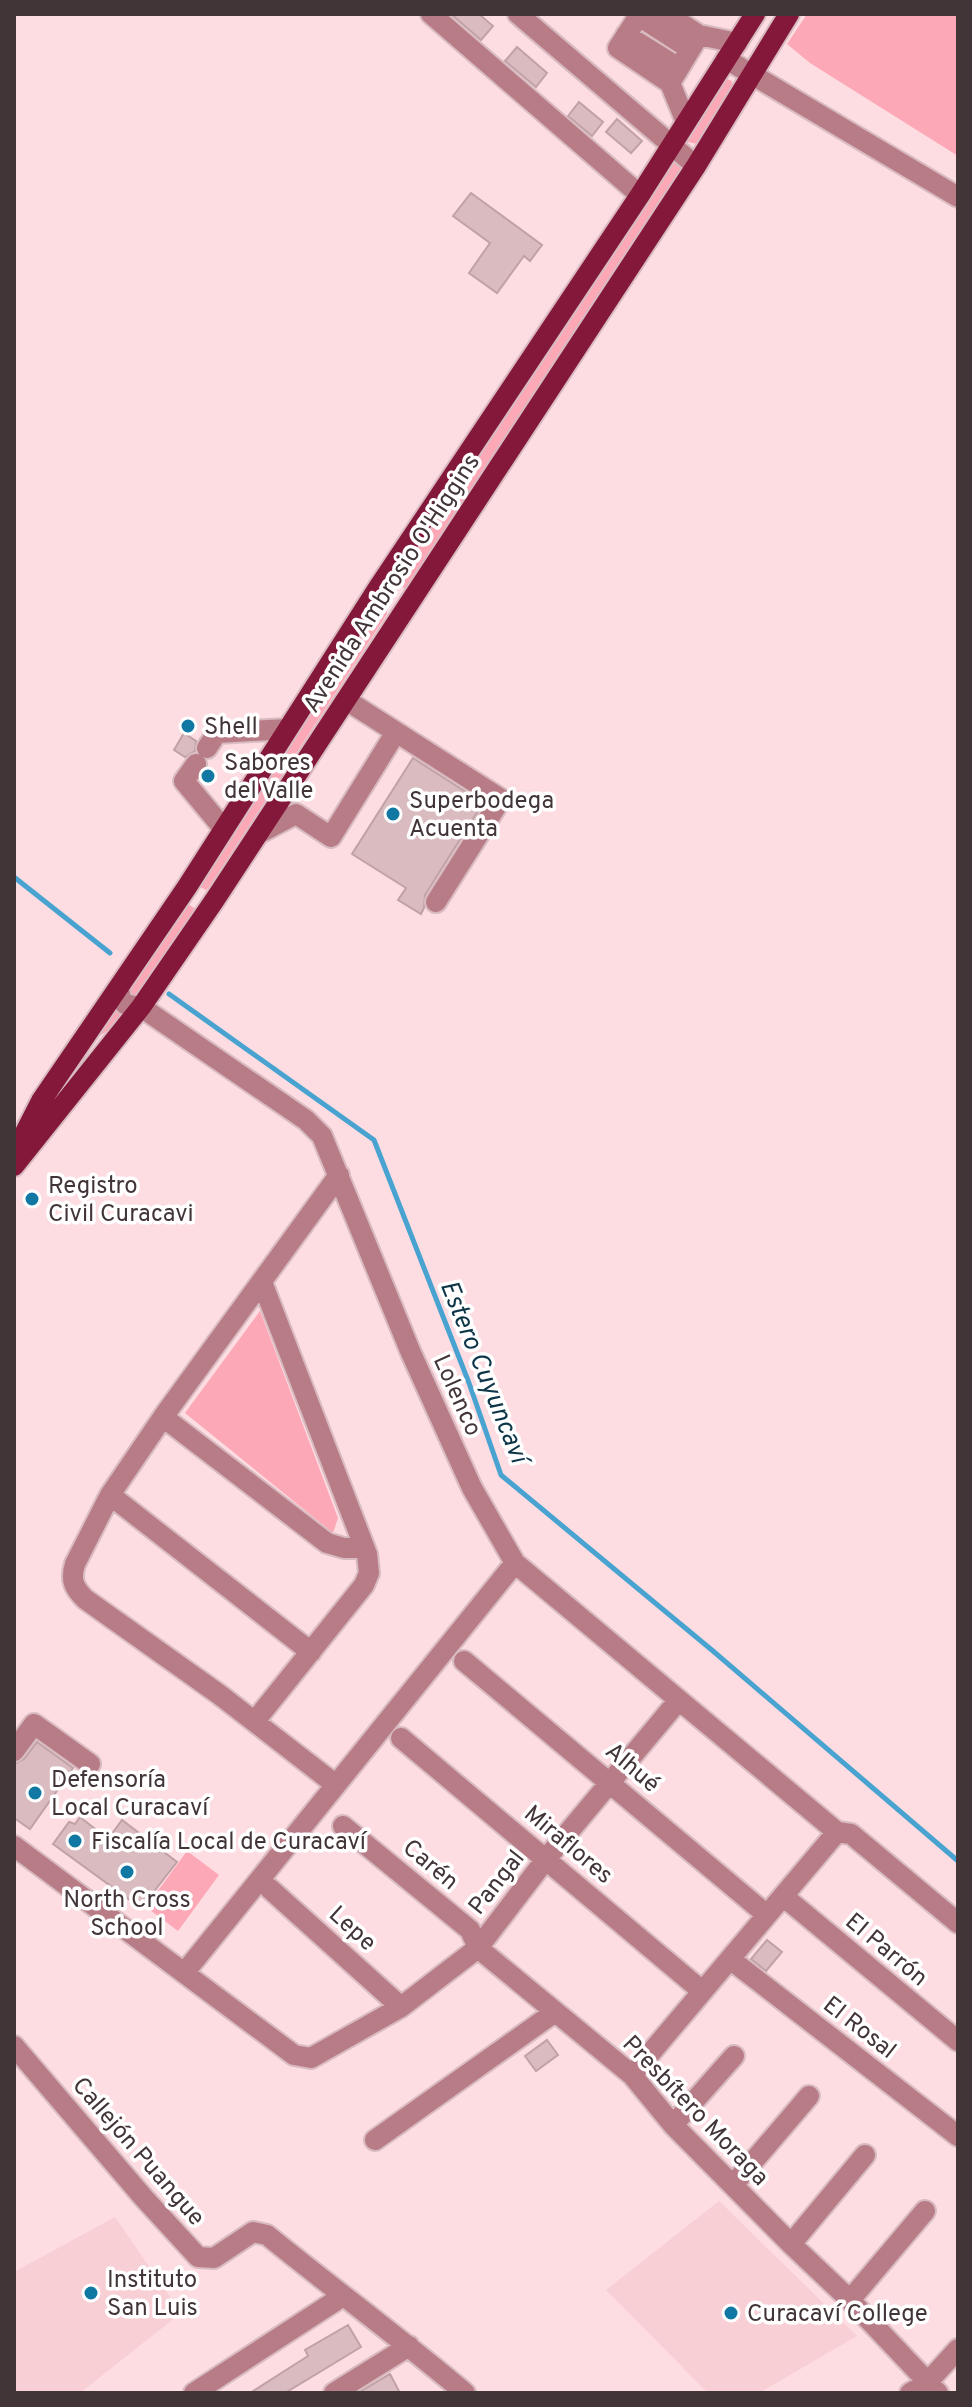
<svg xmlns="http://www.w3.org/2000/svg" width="972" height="2407" font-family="Overpass,sans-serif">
	<rect width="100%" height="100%" fill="#fedde2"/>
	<!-- built -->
	<path fill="#f7cfd5" d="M719,2201L857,2336L759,2393H708L606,2290Z
		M115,2217L181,2313L80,2393H14V2272Z"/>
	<!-- green -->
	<path fill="#fda8b7" d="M807,14H958V156L810,63L787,44Z
		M722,77L732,81V87L697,144L688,142L686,136Z
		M676,159L685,168L410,592L396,583L474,461Z
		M375,605L387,608V614L209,887L206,890L197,885Z
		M185,902L197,910C178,938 125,1026 97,1037Z
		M260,1311L338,1518L333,1533L185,1413Z
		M187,1851L219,1875L178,1931L146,1907Z"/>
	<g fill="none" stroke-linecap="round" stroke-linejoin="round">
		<!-- stream -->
		<path stroke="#49a3d0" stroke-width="5" d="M14,877L110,953
			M169,994L374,1140L469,1383L501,1475L713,1651L958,1861"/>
	</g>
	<!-- building -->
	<path fill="#dabbbf" stroke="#c0a2a6" stroke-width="2" d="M451,14H479L493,26L481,40Z
		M517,47L547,73L536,87L505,61Z
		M579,102L603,122L592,136L568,116Z
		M617,119L642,141L631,153L606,132Z
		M471,193L542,245L530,261L524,256L497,293L469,273L490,243L453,216Z
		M184,733L196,741L195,751L185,757L174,750Z
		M413,758L483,803L425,895L424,908L421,914L398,900L406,888L352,854Z
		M37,1742L73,1768L30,1829L14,1818V1764L24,1759Z
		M80,1817L108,1839L122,1820L177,1862L141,1908L53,1844L69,1822L75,1824Z
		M767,1940L782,1952L766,1971L751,1959Z
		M547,2040L558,2055L536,2071L525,2056Z
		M348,2325L361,2347L285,2393H250L308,2356L305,2350Z
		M390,2374L400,2393H358Z"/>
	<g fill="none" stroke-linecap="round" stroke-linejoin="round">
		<defs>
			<path id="minor" d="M431,14L640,195
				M518,14L696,166
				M640,14L618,48L670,83
				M667,14L699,35
				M639,16L690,49
				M626,35L679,68
				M726,59L958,197
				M686,122L670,83L699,35L737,43
				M346,700L501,799L436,902
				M207,748L217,733L287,729
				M196,764L184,781L223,828
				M258,834L296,814L331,837L396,732
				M119,989L121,999L125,1004L141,1007L306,1120L322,1136L411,1353L472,1488L515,1563L837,1832
				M163,1417L327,1543L344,1548H364
				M110,1495L311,1652
				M464,1661L767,1915
				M255,1721L364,1585L369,1573L367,1554L262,1282
				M401,1738L702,1991
				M14,1751L34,1724L90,1764
				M336,1785L220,1695L85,1599C74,1588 70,1580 75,1564L110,1495L163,1417L339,1175
				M343,1826L470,1930L478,1948L632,2075L673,2125L791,2244L850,2300L938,2393
				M837,1832L851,1834L958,1923
				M14,1846L294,2055L311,2058L401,2007L478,1948L546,1859L678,1701
				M269,1888L401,2007
				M783,1896L958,2041
				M730,1959L958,2136
				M185,1972L515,1563
				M14,2046L143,2197L198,2257L214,2258L253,2232L267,2235C332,2288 400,2338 465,2393
				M632,2075L837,1832
				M673,2125L734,2056
				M375,2140L555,2012
				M733,2185L809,2096
				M791,2244L865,2155
				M850,2300L925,2211
				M194,2393L343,2296
				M334,2393L409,2346
				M910,2393L927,2383L958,2349"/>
			<path id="major" d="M18,1146L41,1101L187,887L378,588L640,195L755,14
				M14,1166L141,1007L214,901L696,166L789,14"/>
		</defs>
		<!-- minor casing -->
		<use href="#minor" stroke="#d8bbc0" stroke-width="24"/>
		<!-- major casing -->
		<use href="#major" stroke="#d8bbc0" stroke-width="24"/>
		<!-- minor -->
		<use href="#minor" stroke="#b87c87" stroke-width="20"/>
		<!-- major -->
		<use href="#major" stroke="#84183a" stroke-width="20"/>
	</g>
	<!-- markers -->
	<g fill="#1178a3" stroke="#fff" stroke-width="3">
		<circle cx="188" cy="726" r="8"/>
		<circle cx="208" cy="776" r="8"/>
		<circle cx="393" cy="814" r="8"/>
		<circle cx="32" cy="1199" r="8"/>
		<circle cx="35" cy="1793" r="8"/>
		<circle cx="75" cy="1841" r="8"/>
		<circle cx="127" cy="1872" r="8"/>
		<circle cx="91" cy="2293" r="8"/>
		<circle cx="731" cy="2313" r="8"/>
	</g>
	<g text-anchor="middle" stroke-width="7" stroke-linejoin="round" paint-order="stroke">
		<!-- street labels -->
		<g font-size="24" fill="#423537" stroke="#fff">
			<text transform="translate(391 583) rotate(-57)" y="8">Avenida Ambrosio O'Higgins</text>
			<text transform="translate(458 1395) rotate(66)" y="8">Lolenco</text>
			<text transform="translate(633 1767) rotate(40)" y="8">Alhué</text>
			<text transform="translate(569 1844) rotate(40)" y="8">Miraflores</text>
			<text transform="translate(431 1864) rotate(40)" y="8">Carén</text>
			<text transform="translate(496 1882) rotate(-52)" y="8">Pangal</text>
			<text transform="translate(353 1928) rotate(42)" y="8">Lepe</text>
			<text transform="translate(887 1949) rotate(40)" y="8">El Parrón</text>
			<text transform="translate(860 2027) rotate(38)" y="8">El Rosal</text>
			<text transform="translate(696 2110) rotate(46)" y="8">Presbítero Moraga</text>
			<text transform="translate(139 2151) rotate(49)" y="8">Callejón Puangue</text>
		</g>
		<!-- poi labels -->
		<g font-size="24" fill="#423537" stroke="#fff" text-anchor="start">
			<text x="204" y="734">Shell</text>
			<text x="224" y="770">Sabores<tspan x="224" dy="28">del Valle</tspan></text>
			<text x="409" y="808">Superbodega<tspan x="409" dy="28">Acuenta</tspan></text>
			<text x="48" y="1193">Registro<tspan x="48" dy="28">Civil Curacavi</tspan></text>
			<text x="51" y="1787">Defensoría<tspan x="51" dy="28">Local Curacaví</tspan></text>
			<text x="91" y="1849">Fiscalía Local de Curacaví</text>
			<text x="127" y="1907" text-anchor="middle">North Cross<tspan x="127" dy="28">School</tspan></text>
			<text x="107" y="2287">Instituto<tspan x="107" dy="28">San Luis</tspan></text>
			<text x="747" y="2321">Curacaví College</text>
		</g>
		<!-- water labels -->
		<g font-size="26" font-style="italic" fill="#0d3548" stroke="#fff">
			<text transform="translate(485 1371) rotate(68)" y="9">Estero Cuyuncaví</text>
		</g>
	</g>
	<!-- border -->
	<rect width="972" height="2407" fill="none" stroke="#423537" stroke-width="32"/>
</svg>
